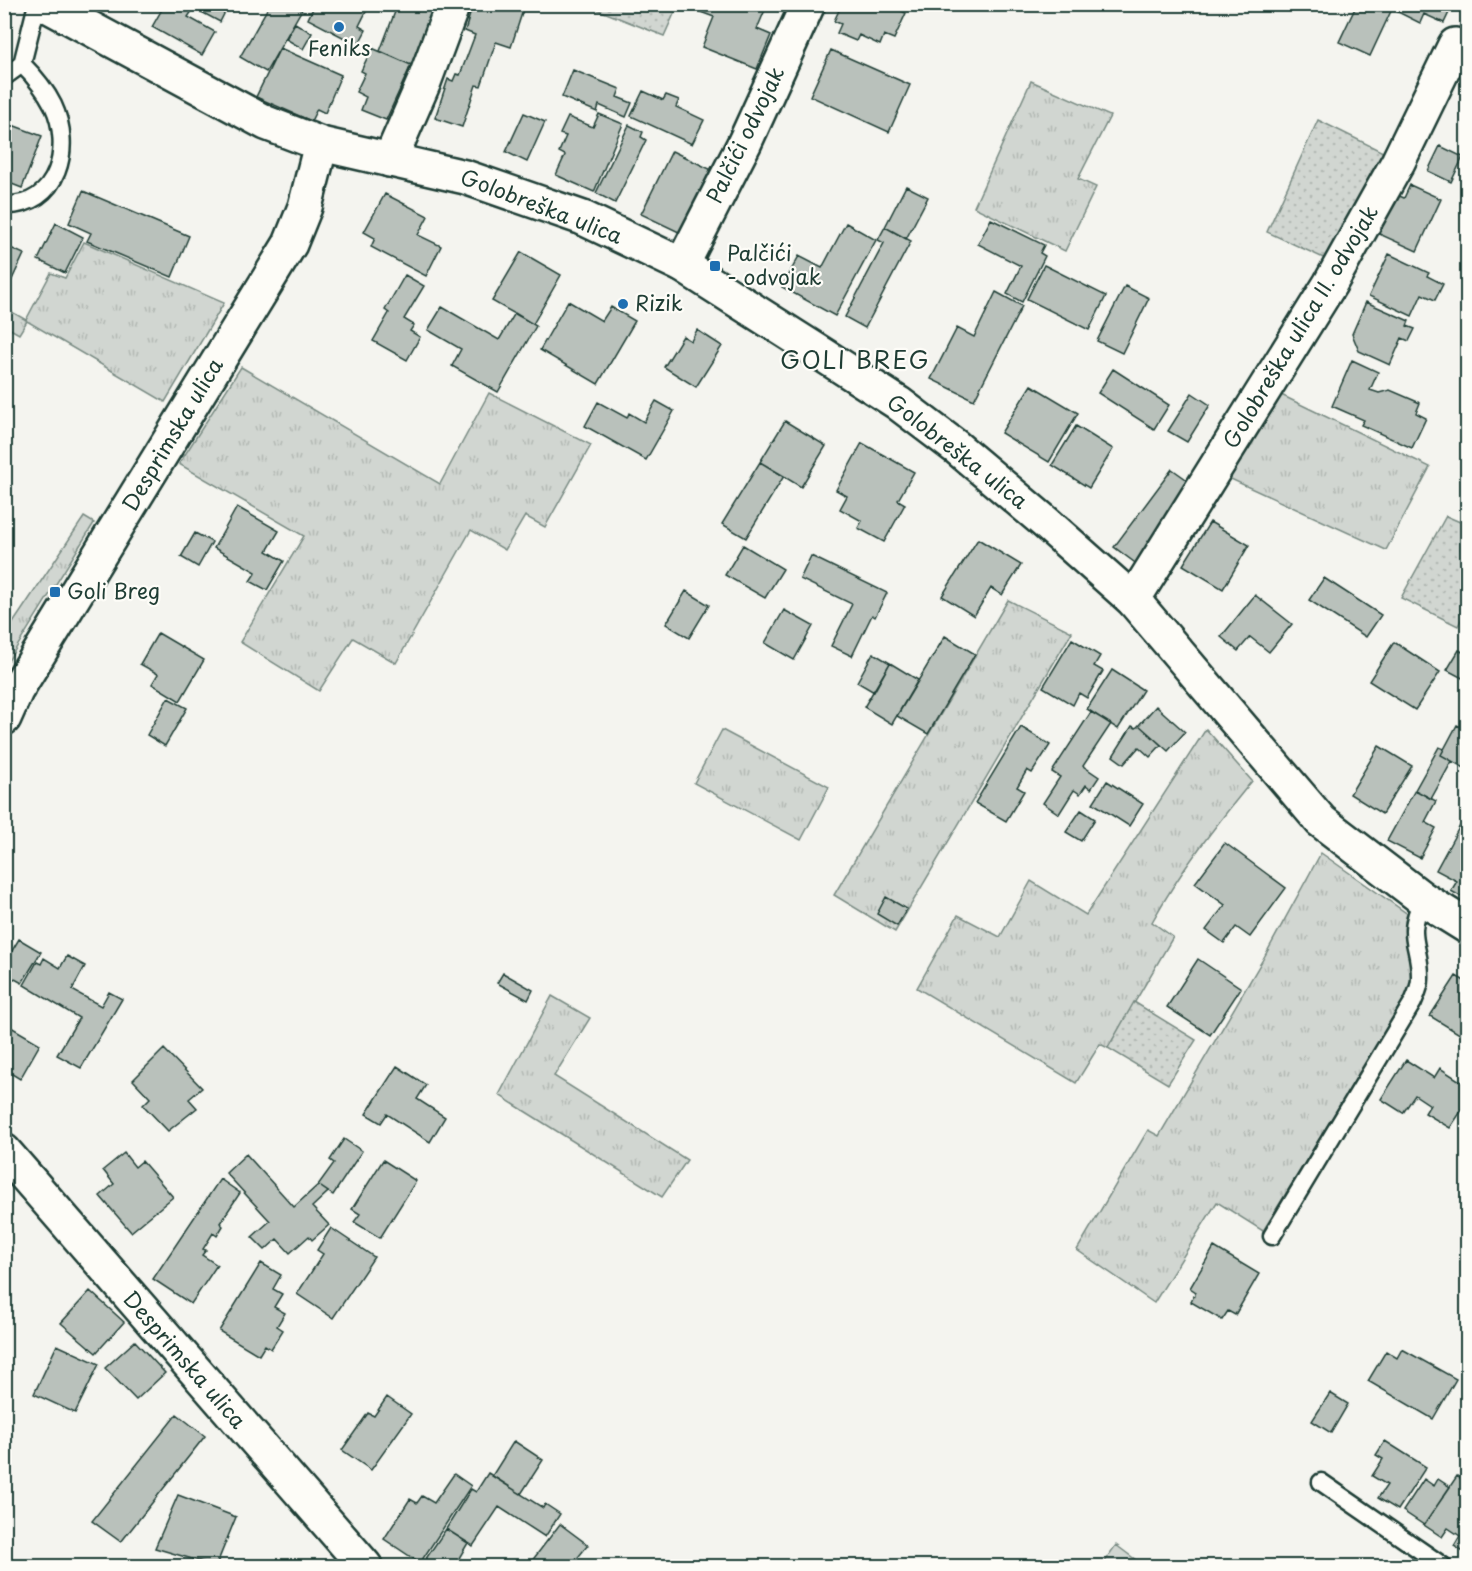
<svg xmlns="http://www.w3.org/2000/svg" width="1472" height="1571" font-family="'Playpen Sans',sans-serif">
	<defs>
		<pattern id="grass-tufts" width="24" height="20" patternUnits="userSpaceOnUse" patternTransform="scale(1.5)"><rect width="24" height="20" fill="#d1d6d1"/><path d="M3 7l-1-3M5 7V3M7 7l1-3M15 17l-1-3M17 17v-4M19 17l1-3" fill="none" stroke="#b3b9b4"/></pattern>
		<pattern id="garden-dots" width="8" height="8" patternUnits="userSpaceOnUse" patternTransform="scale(1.5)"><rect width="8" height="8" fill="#d1d6d1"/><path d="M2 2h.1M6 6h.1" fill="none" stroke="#b3b9b4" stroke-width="1.8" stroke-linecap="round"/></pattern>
	</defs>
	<rect width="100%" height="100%" fill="#f4f4ef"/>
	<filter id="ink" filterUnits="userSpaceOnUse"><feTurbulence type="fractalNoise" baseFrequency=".0167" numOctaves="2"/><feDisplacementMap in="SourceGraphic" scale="12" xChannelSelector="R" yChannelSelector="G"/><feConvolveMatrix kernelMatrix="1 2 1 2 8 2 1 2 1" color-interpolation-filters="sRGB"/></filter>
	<g filter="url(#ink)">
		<!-- grass -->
		<path fill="url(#grass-tufts)" stroke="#788a82" stroke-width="1.5" d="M1031,81L1110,116L1078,179L1096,187L1065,251L974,207Z
			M84,242L224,303L165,402L27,321L19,334L5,326V308L26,320L51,273L65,278Z
			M241,367L440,484L489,393L591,445L545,527L525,516L505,550L471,530L396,663L353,638L319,691L240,642L304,536L179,464Z
			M1273,391L1430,467L1386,550L1222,475Z
			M84,517L94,523L5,666V635Z
			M1008,600L1072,632L895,932L834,895Z
			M1206,729L1252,781C1215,826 1180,871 1152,922L1173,937L1108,1048L1100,1044L1076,1083L917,988L958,915L1000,937L1031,881L1086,915Z
			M722,730L829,787L801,840L694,783Z
			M1321,853L1409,915L1414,977L1406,997L1263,1231L1217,1202L1154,1303L1077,1250L1148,1130L1159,1136L1262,961Z
			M552,996L590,1018L554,1076L687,1160L662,1197L499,1095Z
			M1116,1545L1144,1566H1101Z"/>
		<!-- garden -->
		<path fill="url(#garden-dots)" stroke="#788a82" stroke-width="1.5" d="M586,5V4L678,5L664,36Z
			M1318,120L1389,155L1330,261L1267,232Z
			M1446,516L1467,525V608L1458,626L1401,598Z
			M1134,1002L1196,1040L1168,1084L1108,1048Z"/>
		<!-- building -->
		<path fill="#b9c1bb" stroke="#1f3d34" stroke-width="1.5" d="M165,4H229L220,22L194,8L188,17L215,32L202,55L152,27Z
			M270,4H305L266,72L240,57Z
			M315,4H370L359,26L366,30L358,45L308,19Z
			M398,4H435L411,65L380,51Z
			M473,4H525L511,47L496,42L481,86L476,85L462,127L435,118L448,79L453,81L456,74L460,75L475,35L465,31Z
			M688,4H751L765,10L757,29L771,35L757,69L702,47L714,17L687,7Z
			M842,4H897L895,8L906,13L894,39L884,35L880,45L859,35L856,41L837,33L841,24L834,21Z
			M1357,4H1453L1444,23L1424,14L1420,23L1392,9L1370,56L1339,42Z
			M295,23L312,33L303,49L286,39Z
			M280,48L341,75L325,113L317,109L311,121L256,97Z
			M372,48L411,65L386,120L361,110L366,97L356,92L365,73L361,71Z
			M831,50L910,85L889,132L810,96Z
			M573,70L620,89L617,97L632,103L626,117L599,105L597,112L562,97Z
			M643,91L663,100L666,95L679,100L676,107L704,120L692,144L631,116Z
			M524,113L545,122L527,162L506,152Z
			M599,114L623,124L594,192L556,175L565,155L559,152L566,136L560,134L568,117L593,127Z
			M4,122L42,136L22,188L4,181Z
			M629,125L643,132L641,137L646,140L615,203L596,193Z
			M1440,146L1463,157L1451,182L1428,171Z
			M672,151L714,171L683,234L641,214Z
			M1410,185L1441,199L1417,251L1377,233L1395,194L1404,198Z
			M906,186L928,197L906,239L885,227Z
			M83,191L189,236L172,277L87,241L91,233L69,223Z
			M385,194L428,216L418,235L441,246L426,276L371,247L375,238L364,232Z
			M991,219L1044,245L1040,253L1045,256L1022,302L1007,294L1021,266L978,244Z
			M56,223L83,237L65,273L38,260Z
			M846,223L876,240L835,316L782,287L799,256L822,268Z
			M885,227L911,241L865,328L845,317L884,243L878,240Z
			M4,245L24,254L8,288L4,286Z
			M521,252L561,275L533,324L492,301Z
			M1389,254L1429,273L1427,276L1443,284L1435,300L1422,294L1412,316L1369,296Z
			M1044,265L1106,296L1089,330L1027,299Z
			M405,275L424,286L404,319L414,325L410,331L420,337L407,360L373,341L389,313L385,310Z
			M1125,286L1149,298L1122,353L1097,341Z
			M996,292L1022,306L974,400L931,379L957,328L974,337Z
			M568,301L602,321L611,307L635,321L598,384L540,350Z
			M1366,302L1409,321L1407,326L1415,329L1409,341L1402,338L1390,365L1359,351L1352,334Z
			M442,307L499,340L515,313L536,326L498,392L452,366L461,349L428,330Z
			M697,330L722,346L696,387L664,367L683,336L691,341Z
			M1352,360L1378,372L1370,390L1379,393L1390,390L1420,403L1416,413L1426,418L1412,448L1361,425L1364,420L1332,406Z
			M1113,369L1169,405L1154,429L1098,393Z
			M1031,385L1078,413L1049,462L1001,433Z
			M1192,393L1210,405L1187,442L1168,431Z
			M656,401L674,411L646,460L585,426L598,402L627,418L629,413L644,422Z
			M785,421L826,446L801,487L760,462Z
			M1076,426L1113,449L1089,488L1052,465Z
			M862,443L914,472L898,500L905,504L884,542L858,528L862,521L840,509L847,496L836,490Z
			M760,462L784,476L746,538L722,524Z
			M1172,469L1193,484L1142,568L1114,547Z
			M237,507L279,531L267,551L284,561L267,590L250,581L256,572L214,548Z
			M1210,522L1249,545L1223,589L1183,565Z
			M195,533L212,542L198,567L181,557Z
			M978,539L1021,565L1002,595L991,588L974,616L942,596Z
			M743,545L783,569L765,598L725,575Z
			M811,556L887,593L875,617L872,615L852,656L831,646L852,604L800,579Z
			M1324,578L1381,615L1366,637L1309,600Z
			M686,591L709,605L689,638L666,624Z
			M1255,595L1292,624L1269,652L1250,637L1238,651L1221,637Z
			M784,610L813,626L794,660L765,643Z
			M158,633L204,660L180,701L152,684L158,674L140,664Z
			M945,636L975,654L928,734L897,716Z
			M1072,639L1100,656L1094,666L1103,671L1087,698L1079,693L1073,705L1043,687Z
			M1394,642L1440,672L1415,710L1369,681Z
			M1459,650L1468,655V681L1447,670Z
			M873,653L890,663L874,692L857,682Z
			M890,663L918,680L892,724L864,707Z
			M1112,670L1143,690L1118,729L1087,709Z
			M168,698L187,708L165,746L147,735Z
			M1156,706L1185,732L1168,751L1139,725Z
			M1091,712L1111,724L1083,766L1099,777L1091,789L1086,785L1080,794L1074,790L1059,814L1043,803L1060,777L1052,772Z
			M1139,725L1161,745L1150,757L1139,747L1124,764L1113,756L1132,726L1136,728Z
			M1457,725L1468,730V770L1441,755Z
			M1021,727L1050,745L1032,773L1027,770L1017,787L1024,791L1006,821L975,803Z
			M1379,746L1412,766L1382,814L1350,794Z
			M1439,747L1444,749L1441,755L1452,761L1431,799L1415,790Z
			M1107,781L1143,804L1129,826L1093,803Z
			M1415,790L1436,801L1425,822L1436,828L1420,858L1387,841Z
			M1081,810L1095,819L1081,841L1066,832Z
			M1468,811V899L1467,900L1451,891L1457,881L1436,870Z
			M1225,843L1286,888L1250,937L1236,927L1224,943L1206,930L1225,905L1195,883Z
			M886,897L907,909L897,926L877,914Z
			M19,939L41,952L22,983L4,973V964Z
			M67,956L85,966L72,990L101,1006L109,992L122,999L81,1068L57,1055L79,1018L24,985L37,962L41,964L44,958L60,968Z
			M1198,959L1241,988L1210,1035L1167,1007Z
			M503,973L533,990L528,1000L497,983Z
			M1456,976L1468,983L1466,1038L1430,1016Z
			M4,1023L40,1044L20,1079L4,1069Z
			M164,1049L202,1088L189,1099L197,1108L168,1131L143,1105L150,1098L133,1080Z
			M1406,1060L1434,1078L1440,1068L1468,1086V1101L1450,1128L1425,1113L1430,1105L1415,1095L1403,1113L1381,1099Z
			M397,1066L426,1085L417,1099L445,1117L430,1142L387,1114L381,1123L366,1114Z
			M344,1139L362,1151L333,1195L318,1185L334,1163L330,1160Z
			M124,1153L135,1167L142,1161L173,1197L131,1232L100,1196L114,1184L103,1170Z
			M246,1154L294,1207L318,1185L328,1192L312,1207L329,1225L312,1240L309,1236L290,1253L277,1239L265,1250L252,1237L270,1221L226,1173Z
			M383,1160L416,1181L380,1238L354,1222L360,1214L352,1209Z
			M220,1179L240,1193L220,1223L223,1226L217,1236L213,1233L203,1249L206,1250L202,1255L217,1265L191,1304L153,1279Z
			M331,1228L374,1257L333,1318L297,1294L323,1254L317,1250Z
			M1214,1247L1259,1274L1235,1315L1228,1311L1222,1320L1191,1302L1196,1292L1190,1288Z
			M261,1263L281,1275L273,1289L282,1294L274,1307L285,1313L277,1326L283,1330L271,1349L265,1345L259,1355L219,1331Z
			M90,1291L124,1322L96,1353L61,1323Z
			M135,1341L165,1373L136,1400L105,1368Z
			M57,1345L99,1364L75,1413L34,1394Z
			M1402,1349L1456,1379L1433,1419L1368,1381L1386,1351L1397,1358Z
			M1330,1393L1348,1404L1331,1433L1312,1421Z
			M387,1397L411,1414L371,1470L342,1450L368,1413L374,1416Z
			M177,1414L205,1436L121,1542L92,1521Z
			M514,1441L543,1460L521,1494L492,1476Z
			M1385,1441L1426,1467L1398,1510L1378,1498L1387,1485L1372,1476L1383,1459L1376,1455Z
			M488,1473L543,1508L545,1504L560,1514L545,1537L499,1507L473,1546L446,1529L471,1489L476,1492Z
			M454,1474L471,1486L420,1563L384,1539L410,1499L417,1503L422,1496L434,1503Z
			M1457,1476L1468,1483V1555L1454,1546L1460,1536L1448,1528L1442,1537L1424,1525Z
			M1424,1479L1434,1486L1438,1479L1450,1487L1424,1525L1403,1511Z
			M178,1495L236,1517L216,1566L155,1548Z
			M560,1524L588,1545L571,1566H528Z
			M446,1529L468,1543L459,1558L469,1566H421Z"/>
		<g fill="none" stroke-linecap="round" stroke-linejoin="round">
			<defs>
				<path id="lane" d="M4,77L22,64L37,4
					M4,205C59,207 73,147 53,105C45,89 34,76 22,64
					M1272,1236L1413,1002C1416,995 1420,987 1420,979C1421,944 1404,939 1423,899
					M1321,1482L1443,1566"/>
				<path id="street" d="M390,160L424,82L453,4
					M682,265L745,142L808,4
					M1133,600L1330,284L1398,162L1455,45
					M4,718L16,691L290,244L305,207L321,144
					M4,1151L365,1566"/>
				<path id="secondary" d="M45,4L266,123L321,144L465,177L583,218L682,265L825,356L898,403L956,447L1045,522L1133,600L1321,821L1423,899L1468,927"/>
			</defs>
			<!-- lane casing -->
			<use href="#lane" stroke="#1f3d34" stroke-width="21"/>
			<!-- street casing -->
			<use href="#street" stroke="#1f3d34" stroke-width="38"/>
			<!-- secondary casing -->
			<use href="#secondary" stroke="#1f3d34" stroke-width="38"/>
			<!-- lane -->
			<use href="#lane" stroke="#fdfcf7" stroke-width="16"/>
			<!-- street -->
			<use href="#street" stroke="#fdfcf7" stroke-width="33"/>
			<!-- secondary -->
			<use href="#secondary" stroke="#fdfcf7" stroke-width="33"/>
		</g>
	</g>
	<!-- markers -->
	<g fill="#1f6fb2" stroke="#fdfcf7" stroke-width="2">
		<circle cx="339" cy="27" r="6"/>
		<rect x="709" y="260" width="12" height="12" rx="3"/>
		<circle cx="623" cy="304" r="6"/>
		<rect x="49" y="586" width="12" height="12" rx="3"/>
	</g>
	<g text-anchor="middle" stroke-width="4.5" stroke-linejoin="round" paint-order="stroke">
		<!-- poi labels -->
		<g font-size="21" fill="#1f3d34" stroke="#fdfcf7" text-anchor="start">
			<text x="339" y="56" text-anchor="middle">Feniks</text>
			<text x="727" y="261">Palčići<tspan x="727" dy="24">- odvojak</tspan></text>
			<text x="635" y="311">Rizik</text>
			<text x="67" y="599">Goli Breg</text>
		</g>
		<!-- street labels -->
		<g font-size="21" fill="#1f3d34" stroke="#fdfcf7">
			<text transform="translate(746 135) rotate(-64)" y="7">Palčići odvojak</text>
			<text transform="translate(541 207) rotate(21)" y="7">Golobreška ulica</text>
			<text transform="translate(1301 327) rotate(-59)" y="7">Golobreška ulica II. odvojak</text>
			<text transform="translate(173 435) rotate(-59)" y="7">Desprimska ulica</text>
			<text transform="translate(957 452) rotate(38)" y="7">Golobreška ulica</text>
			<text transform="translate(184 1360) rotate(49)" y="7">Desprimska ulica</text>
		</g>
		<!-- quarter labels -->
		<g font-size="24" letter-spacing="1.5" fill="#1f3d34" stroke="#fdfcf7">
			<text x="855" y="369">GOLI BREG</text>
		</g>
	</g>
	<!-- margin -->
	<rect width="1472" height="1571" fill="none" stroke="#fdfcf7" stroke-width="24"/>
	<rect x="12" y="12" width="1448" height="1547" fill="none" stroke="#1f3d34" stroke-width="2" filter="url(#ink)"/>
</svg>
